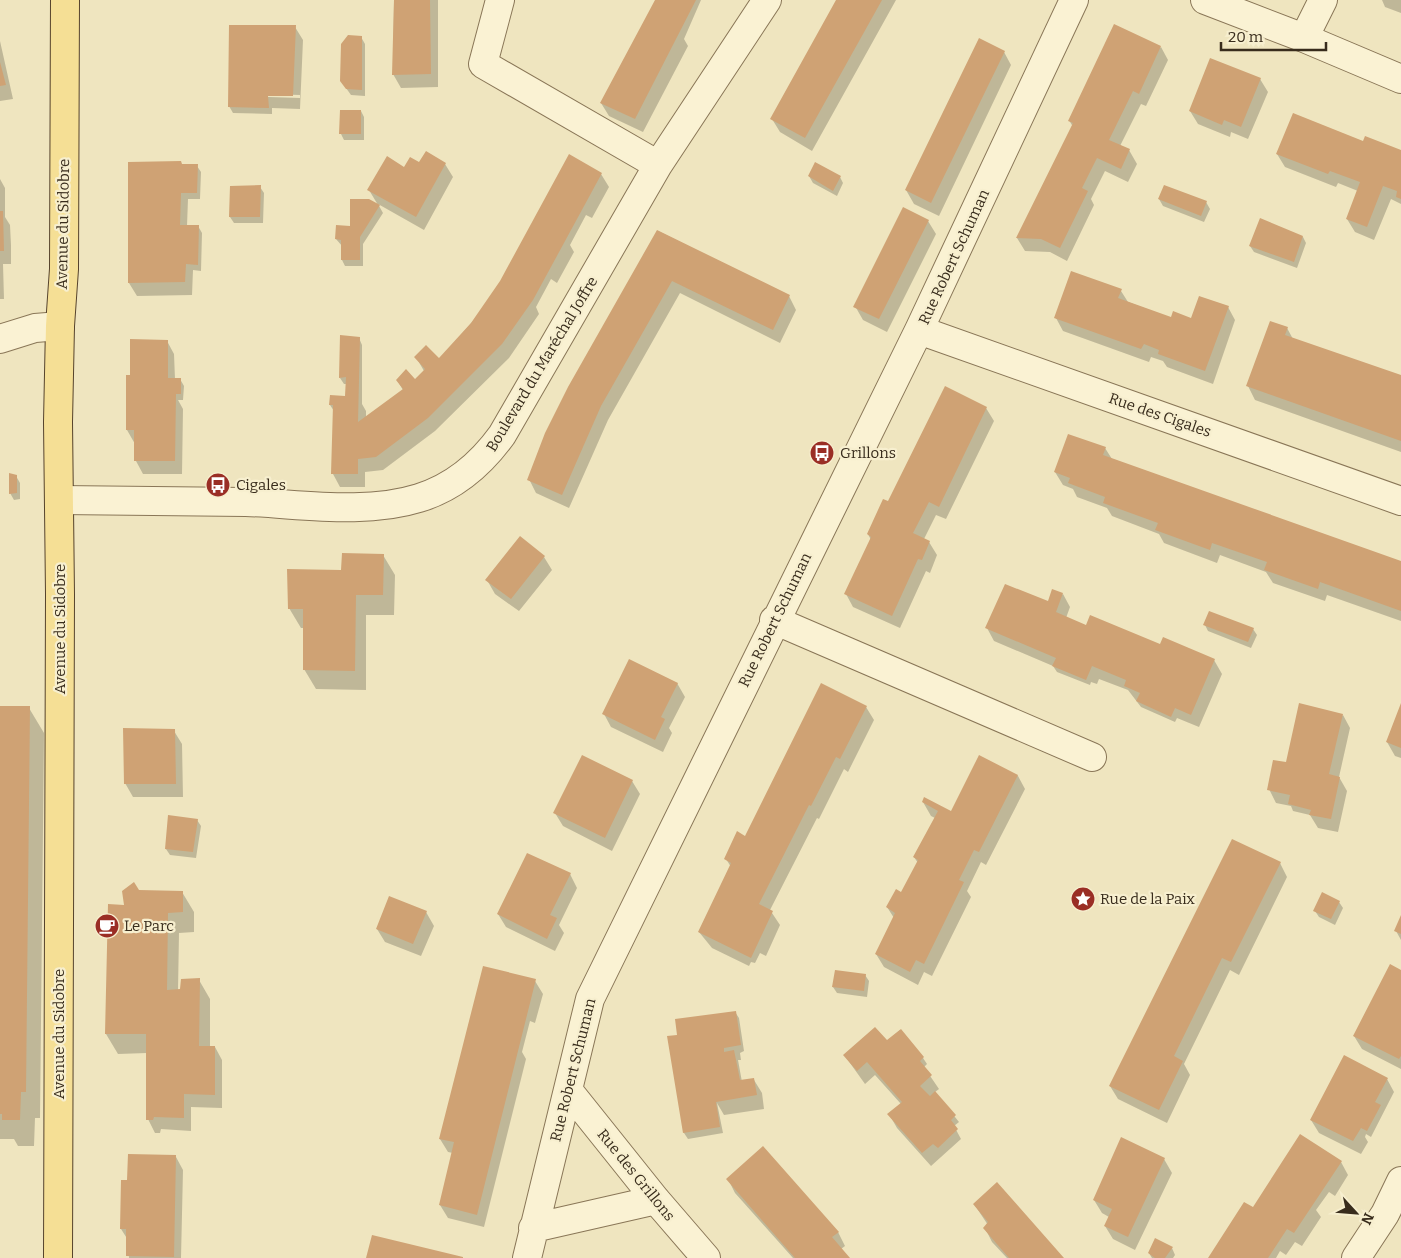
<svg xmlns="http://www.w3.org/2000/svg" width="1401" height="1258" font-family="Bitter,serif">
	<rect width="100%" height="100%" fill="#efe5bf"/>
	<!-- shadow -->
	<path fill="#0003" fill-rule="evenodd" d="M394,0H438V87L401,88L393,74Z
		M656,0H701L684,39L688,46L643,132L609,116L601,103Z
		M838,0H896L812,151L780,132L772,119Z
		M1382,0H1401V13L1385,7Z
		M230,26L295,27L303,40L300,109L272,108V114L233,113L229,106ZM236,93L300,95V98L236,96Z
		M361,37L365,44V96L351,95L341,81Z
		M0,41L13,99L0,101Z
		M1161,47L1168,60L1146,106L1141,104L1120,146L1129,150L1137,164L1128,182L1105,171L1091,199L1094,205L1067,261L1050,252L1025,251L1017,238L1073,127L1069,120Z
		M1004,52L1011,65L939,216L914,204L906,190Z
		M1260,79L1268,92L1248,139L1231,132L1230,137L1198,124L1190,111Z
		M361,111L364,117V140H344L341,134Z
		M1364,143L1401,152V204L1391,199L1374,240L1355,232L1347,219L1358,191L1338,183L1336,187L1285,167L1277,154Z
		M420,164H445L453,177L424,230L378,204L383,213L363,244V266H345L342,260V246L336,239L378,205L369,190L405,168Z
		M182,165L197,166L201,172L200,199H188L187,226H198L202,233L201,271L193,270L192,295L137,296L129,283Z
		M601,174L609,187L592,218L586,215L570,245L574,252L557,283L551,279L536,307L539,314L509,358L435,431L383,470L365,472V487H340L333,474L334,411L330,405L346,397L347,384H344L340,378L359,338L362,345V404L366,411V418L403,390L397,380L415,381L424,371L416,357L439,360Z
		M809,176L840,177L843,183L837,196L813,183Z
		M0,179L5,188V217L10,225L11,245V264H3L4,299H0Z
		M231,187H260L264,193L263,223H234L230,217Z
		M1159,199L1206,202L1210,209L1204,222L1163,206Z
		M928,221L936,234L887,332L863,320L855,306Z
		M658,231L789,296L796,310L780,343L680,293L608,420L569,508L536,493L529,479Z
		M1303,237L1306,243L1297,268L1254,252L1250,246Z
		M1121,291L1128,302L1171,318L1192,319L1228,307L1235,320L1213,384L1167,367L1163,361L1151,357L1149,362L1063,331L1056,318Z
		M1287,328L1293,339L1401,376V452L1255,400L1248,386Z
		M167,341L174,354L175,379H180L184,386L183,400H178L183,409L182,474H143L136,461L135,444L127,430L131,376Z
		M986,408L994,421L946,519L936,515L924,539L929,542L937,555L930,573L926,571L900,628L853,607L846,594L871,540L868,534Z
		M1105,448L1112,459L1401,562V621L1327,595L1325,601L1273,583L1266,572L1220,555L1217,563L1164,543L1159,534L1112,516L1107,508L1077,497L1073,489L1063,485L1055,472Z
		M16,476L20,483V499L14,500L10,493Z
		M383,555L395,575L394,615H366V690L316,689L304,669V628H301L289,608L342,571Z
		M544,557L552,570L519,611L495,594L487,580Z
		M1063,594L1070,607L1066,618L1087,626L1214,660L1222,674L1199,727L1177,718L1175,722L1141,707L1128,690L1099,679L1097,684L1091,682L1090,685L1057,672L1053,666L994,641L987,628L1048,603Z
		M1205,625L1253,629L1257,635L1251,648L1208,631Z
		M677,683L685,697L669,728L672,733L663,752L611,727L604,714Z
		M866,707L874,720L848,772L844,769L819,819L817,818L770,910L780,925L766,956L760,953L755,963L751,962L749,966L712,948L699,932L731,867L726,859Z
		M1401,707V758L1395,756L1387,742Z
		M0,708H29L44,733L40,1118H35L34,1146H18L14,1139H0Z
		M1343,715L1350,728L1339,777L1347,791L1338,832L1318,828L1310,815L1293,811L1291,806L1276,803L1269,789L1287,763Z
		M174,731L182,744L183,797H133L125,783Z
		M979,757L1018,776L1025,789L986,865L981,862L967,891L971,897L932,976L924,972L918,985L884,967L876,954L894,918L887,907L902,893L918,863L914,857L935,818L931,816L923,802L952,813Z
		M632,781L640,794L612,851L563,826L555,813Z
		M197,820L201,826L196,858L170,855L166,849Z
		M1280,863L1287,877L1239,975L1230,970L1184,1064L1190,1075L1167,1123L1118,1099L1110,1086Z
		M570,874L577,888L559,925L564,933L555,951L506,927L498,914Z
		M138,891L182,892L194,912V932L179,933L178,991L199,980L210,999V1047H215L222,1060V1108L191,1107V1131L161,1129L160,1133H155L148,1119L147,1053L118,1054L106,1034L126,906Z
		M1339,902L1343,908L1335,925L1319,917L1315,911Z
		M426,912L434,926L421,956L385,942L377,929Z
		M1401,918V940L1396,931Z
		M1401,971V1069L1362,1049L1354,1036Z
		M865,975L869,981L867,997L837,993L833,987Z
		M535,981L543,994L535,1023L530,1021L522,1052L526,1059L484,1227L448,1218L440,1205L453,1153L448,1152L440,1139Z
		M735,1012L739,1018L744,1051L740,1053L741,1060H738L742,1082L754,1080L762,1093L764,1109L724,1115L717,1103L723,1133L688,1139L684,1133L668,1037L679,1036Z
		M900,1030L923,1058L927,1064L924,1067L939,1089L935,1092L959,1122L954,1126L961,1139L931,1166L897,1128L889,1114L901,1104L875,1075L865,1084L845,1056L886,1042Z
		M1387,1079L1394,1092L1371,1137L1366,1134L1365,1137L1368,1142L1361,1154L1319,1133L1311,1120Z
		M176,1157L183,1170L181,1258H129L128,1240L121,1229L128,1181Z
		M1164,1159L1172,1173L1135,1250L1113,1239L1105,1226L1109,1217L1102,1213L1094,1200Z
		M1341,1162L1348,1175L1335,1196L1329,1192L1316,1210L1321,1217L1302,1246L1295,1242L1286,1255L1280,1251L1276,1258H1209L1253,1209Z
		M728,1179L838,1232L845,1246L841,1249L849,1258H793L735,1193Z
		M974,1204L1062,1258H1007L992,1242L985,1228L988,1225Z
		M1172,1248L1175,1255L1173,1258H1152L1149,1253Z"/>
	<!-- building -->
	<path fill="#cfa274" d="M394,0H430L431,74L392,75Z
		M655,0H696L635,119L600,103Z
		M836,0H882L805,138L770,119Z
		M1114,24L1161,46L1139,94L1133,91L1109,140L1130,149L1121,169L1097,158L1082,188L1088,191L1060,248L1041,239L1016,238L1073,123L1068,121Z
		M229,25H296L293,96H268L269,108L228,107Z
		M348,35L362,36V90L346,89L340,81L341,44Z
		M979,38L1005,51L931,203L905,190Z
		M1210,58L1261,78L1241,127L1224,120L1222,125L1189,111Z
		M0,62L6,85L0,86Z
		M340,110H361V134H339Z
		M1293,113L1363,141L1365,136L1401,150V199L1396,197L1397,191L1383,186L1367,227L1346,219L1360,182L1330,171L1328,174L1276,154Z
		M426,151L446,163L416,217L367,190L387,156L404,167L410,157L419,162Z
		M569,154L602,173L533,300L502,344L428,418L376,457L358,459V474H331L333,405H329L330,395L345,396L346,377L339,378L340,335L360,337L358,422L403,389L396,380L406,369L415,379L425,369L414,357L426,345L439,358L471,323L500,281Z
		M181,161L182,164H198L197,193H181L180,225H199L198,265L186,264L185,282L128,283V162Z
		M815,162L841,176L833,191L808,176Z
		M261,185L260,217H229L230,186Z
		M1164,185L1207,201L1201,216L1158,199Z
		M350,199H369L380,205L360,237V260H341V240L335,239L336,225L350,226Z
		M903,207L929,220L879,319L853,307Z
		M0,211H3L4,251H0Z
		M1260,218L1303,236L1294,262L1249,246Z
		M657,230L790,295L773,330L672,281L601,406L562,495L527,480L545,433L568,387Z
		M1071,271L1122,289L1118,298L1171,317L1173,311L1191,318L1199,296L1229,306L1205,371L1158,354L1159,350L1144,344L1141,349L1054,318Z
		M1270,321L1288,327L1285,335L1401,375V441L1246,386Z
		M130,339L168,340V378H181V394H176L175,461H134V430H126V375H130Z
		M945,386L987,407L939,507L929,502L913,533L930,541L922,560L918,559L892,616L844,594L871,537L867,534L883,499L888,501Z
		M1068,434L1106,447L1103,455L1401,561V611L1320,582L1318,589L1264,570L1267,562L1212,543L1210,550L1155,530L1158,523L1103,503L1105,497L1068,483L1070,478L1054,472Z
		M9,473L17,475V493L9,494Z
		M520,536L545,556L511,599L485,580Z
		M342,553L384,554L383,595H356L355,671L303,670V609H288L287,569L341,570Z
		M1005,584L1048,601L1052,589L1063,593L1056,612L1086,625L1090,615L1160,644L1163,637L1215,659L1191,715L1175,708L1171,717L1136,701L1140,693L1124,686L1126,680L1092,666L1086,680L1052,666L1056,658L985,628Z
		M1209,611L1254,628L1248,642L1203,625Z
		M629,659L678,683L661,717L665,719L655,740L602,714Z
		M821,683L867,706L840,759L836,757L811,806L809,805L759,904L773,911L751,958L698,932L731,863L724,859L737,831L745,836Z
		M1299,703L1343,714L1329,774L1340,777L1331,819L1309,815L1311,810L1288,804L1290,795L1267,790L1273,760L1286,762Z
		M1401,703V748L1386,742Z
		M0,706H30L26,1092H21L20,1120H2V1114H0Z
		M123,728L175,729L176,784H124Z
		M582,755L633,780L605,838L553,813Z
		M979,755L1018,775L979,852L974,850L959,880L964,882L924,964L916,960L910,972L875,954L895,913L886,907L896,889L901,892L918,860L913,857L938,811L922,802L924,797L951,811Z
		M168,815L198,819L193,852L165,849Z
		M1232,839L1281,862L1231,962L1222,958L1174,1056L1183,1061L1159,1110L1109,1086Z
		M527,853L571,873L550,915L557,918L547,939L497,914Z
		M134,882L139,890L183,891V912L168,913L167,990L180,989L181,979L200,978L199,1046H215V1095L184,1094V1118L154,1117L153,1120H146V1034H105L108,904L124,905L122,891Z
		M1322,892L1340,901L1331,919L1313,911Z
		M389,896L427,911L413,944L376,929Z
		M1401,915V934L1394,931Z
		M1390,964L1401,970V1056L1399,1059L1353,1036Z
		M483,966L536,979L477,1215L439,1205L454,1142L439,1139Z
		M835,970L866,974L864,991L832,987Z
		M736,1011L741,1045L724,1048V1052L734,1050L740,1080L754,1078L757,1095L716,1102L720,1127L683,1133L667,1036L677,1035L675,1019Z
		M875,1027L887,1040L901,1029L924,1057L920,1061L932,1075L920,1086L930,1096L935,1091L956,1115L951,1120L958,1129L938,1148L933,1144L922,1153L887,1114L902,1102L867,1062L857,1071L843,1055Z
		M1344,1055L1388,1078L1375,1102L1381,1105L1367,1131L1361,1128L1353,1141L1310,1120Z
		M1300,1134L1342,1161L1294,1233L1287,1229L1268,1258H1208L1244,1202L1253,1207Z
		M1121,1137L1165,1158L1128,1237L1104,1226L1112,1209L1093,1200Z
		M763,1146L839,1232L832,1237L850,1258H795L726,1179Z
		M128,1154L176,1155L174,1257L126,1256V1229H120L121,1180H127Z
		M997,1182L1064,1258H1009L983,1228L988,1222L973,1204Z
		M372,1235L463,1257V1258H366Z
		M1155,1238L1173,1247L1165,1258H1155L1148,1253Z"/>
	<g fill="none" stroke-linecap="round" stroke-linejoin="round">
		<defs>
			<path id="minor" d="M500,0L483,64L658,165
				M1205,0L1304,38L1401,79
				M1304,38L1323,0
				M919,330L1401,501
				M0,339L35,328L60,326
				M60,500C122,501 184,501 246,502C302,504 365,515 419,498C455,487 481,464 502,435L658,165L767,0
				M774,620L1092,757
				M568,1090L656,1200L706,1258
				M533,1228L656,1200
				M527,1258L590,999L919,330L1074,0
				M1356,1258L1385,1214L1401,1181"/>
			<path id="major" d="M58,1258L60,594L58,422L60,326L64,269L65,0"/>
		</defs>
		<!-- minor casing -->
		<use href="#minor" stroke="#897657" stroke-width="30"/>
		<!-- major casing -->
		<use href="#major" stroke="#56432c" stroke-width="30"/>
		<!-- minor -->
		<use href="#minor" stroke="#faf2d3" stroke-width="28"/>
		<!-- major -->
		<use href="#major" stroke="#f5df95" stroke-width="28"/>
	</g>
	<!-- icons -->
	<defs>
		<symbol id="bus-disc" viewBox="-11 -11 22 22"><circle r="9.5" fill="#9a2e25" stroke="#f7efcf"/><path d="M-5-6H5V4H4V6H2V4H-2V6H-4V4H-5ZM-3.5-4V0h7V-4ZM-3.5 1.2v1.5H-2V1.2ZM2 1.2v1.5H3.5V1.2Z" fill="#fff"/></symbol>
		<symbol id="sight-disc" viewBox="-11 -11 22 22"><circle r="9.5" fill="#9a2e25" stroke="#f7efcf"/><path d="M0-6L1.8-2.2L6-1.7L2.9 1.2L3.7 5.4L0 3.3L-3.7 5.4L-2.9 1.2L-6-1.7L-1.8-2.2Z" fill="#fff"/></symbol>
		<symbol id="cafe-disc" viewBox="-11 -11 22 22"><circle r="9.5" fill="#9a2e25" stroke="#f7efcf"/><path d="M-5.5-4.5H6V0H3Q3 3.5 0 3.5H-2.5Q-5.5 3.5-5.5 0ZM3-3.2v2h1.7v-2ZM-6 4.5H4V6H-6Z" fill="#fff"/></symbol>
	</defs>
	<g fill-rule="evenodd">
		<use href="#bus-disc" x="808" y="439" width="28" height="28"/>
		<use href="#bus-disc" x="204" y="471" width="28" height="28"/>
		<use href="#sight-disc" x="1069" y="885" width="28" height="28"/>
		<use href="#cafe-disc" x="93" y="912" width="28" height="28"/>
	</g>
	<g text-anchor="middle" stroke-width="4.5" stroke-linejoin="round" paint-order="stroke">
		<!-- street labels -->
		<g font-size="15" fill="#382c1c" stroke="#f7efcf">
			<text transform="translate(63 224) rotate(-89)" y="5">Avenue du Sidobre</text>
			<text transform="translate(954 257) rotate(-65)" y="5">Rue Robert Schuman</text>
			<text transform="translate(542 364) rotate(-59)" y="5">Boulevard du Maréchal Joffre</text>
			<text transform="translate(1160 415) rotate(19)" y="5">Rue des Cigales</text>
			<text transform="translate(775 620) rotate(-64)" y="5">Rue Robert Schuman</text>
			<text transform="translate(60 629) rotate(-90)" y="5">Avenue du Sidobre</text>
			<text transform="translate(59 1034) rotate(-90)" y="5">Avenue du Sidobre</text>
			<text transform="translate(573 1070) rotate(-76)" y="5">Rue Robert Schuman</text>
			<text transform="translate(636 1175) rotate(51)" y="5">Rue des Grillons</text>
		</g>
		<!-- poi labels -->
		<g font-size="15" fill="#382c1c" stroke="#f7efcf" text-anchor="start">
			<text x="840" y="458">Grillons</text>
			<text x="236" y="490">Cigales</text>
			<text x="1100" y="904">Rue de la Paix</text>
			<text x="124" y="931">Le Parc</text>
		</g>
	</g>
	<!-- north arrow -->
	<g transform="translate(1356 1213) rotate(116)" stroke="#f7efcf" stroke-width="4" paint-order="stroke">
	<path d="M0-4L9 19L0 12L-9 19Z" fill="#382c1c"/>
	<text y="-8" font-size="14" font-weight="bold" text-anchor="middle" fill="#382c1c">N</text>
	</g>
	<!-- scale -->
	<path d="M1221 42v8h105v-8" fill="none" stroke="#382c1c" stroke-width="2.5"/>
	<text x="1228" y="42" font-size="15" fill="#382c1c" stroke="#f7efcf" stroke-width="4" paint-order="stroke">20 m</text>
</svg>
